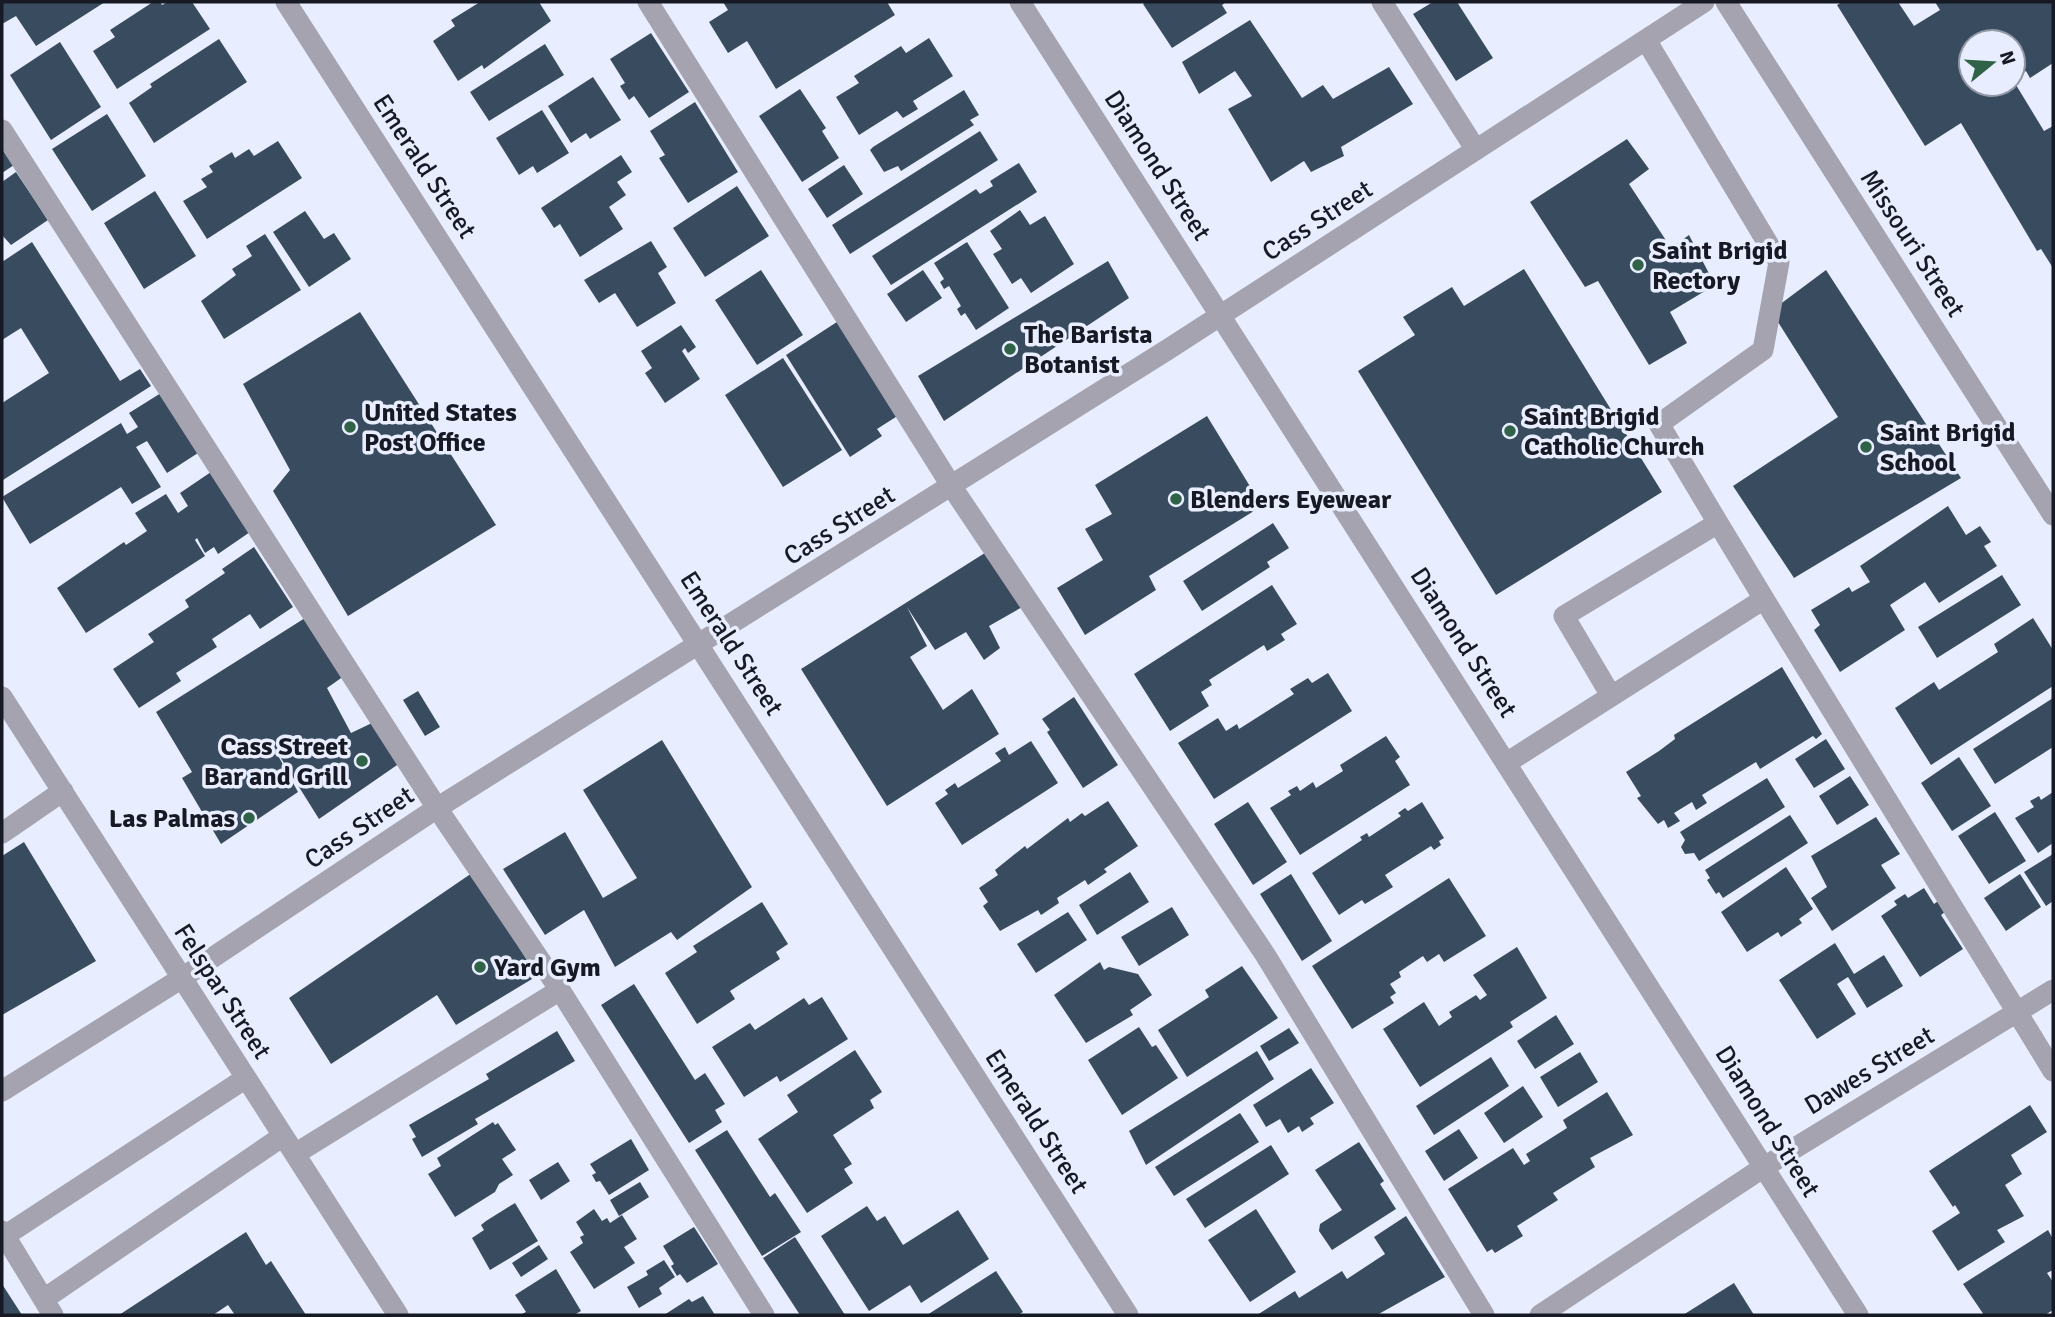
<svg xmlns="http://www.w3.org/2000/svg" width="2055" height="1317" font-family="Signika,sans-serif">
	<rect width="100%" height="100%" fill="#e8eeff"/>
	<!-- building -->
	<path fill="#394c5f" d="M2,2H105L36,46L16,16L2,24Z
		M153,2H160L162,5L168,2H192L210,29L117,89L93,51L115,37L110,30Z
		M480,2H539L551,21L484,69L482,65L458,81L433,41L455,26L451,20Z
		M723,2H887L895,15L776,89L747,41L728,53L709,22L728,10Z
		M1146,2H1226L1222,5L1227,13L1172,48L1143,4Z
		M1433,2H1457L1493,58L1456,81L1413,14Z
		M1842,2H1898L1914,26L1940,10L1935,2H2053V63L2030,78L2026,71L2013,79V42H1971V84H2013V80L2044,131L2053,126V268L2041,249L2037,251L1961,123L1925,146L1837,5Z
		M1250,20L1302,98L1323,85L1333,99L1389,67L1413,104L1341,147L1344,156L1311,172L1304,161L1271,182L1228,109L1252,96L1235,71L1199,94L1182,62Z
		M651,33L689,92L649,118L634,96L629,100L620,86L625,83L610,59Z
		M929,38L953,76L913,101L918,109L903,118L897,111L859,135L836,97L859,83L854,76L901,46L906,53Z
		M219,39L247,82L154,143L129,103L152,87L150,84Z
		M60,42L101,107L51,140L10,75Z
		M545,44L564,75L489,121L470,92Z
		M593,77L621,120L590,139L586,133L571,143L548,106Z
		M800,89L826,128L822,131L839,158L802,182L759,116Z
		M964,90L979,115L970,120L974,125L901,171L898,166L884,172L870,150L873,147Z
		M695,102L738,172L688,203L659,158L665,155L650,131Z
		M542,110L569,153L537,173L533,166L519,175L496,138Z
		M107,114L146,176L92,211L52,149Z
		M980,131L998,160L850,254L832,225Z
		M2,139L17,163L2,173Z
		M1627,139L1649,169L1629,184L1671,248L1689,235L1715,285L1670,312L1687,343L1649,365L1598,281L1585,287L1530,202Z
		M278,141L302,178L207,239L183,201L207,187L201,179L213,172L209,166L232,152L235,158L249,149L254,156Z
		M621,155L632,172L617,182L626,195L609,207L623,229L580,257L560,224L554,228L541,208Z
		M1019,163L1037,192L891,285L872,256L976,189L980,194L993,186L990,181Z
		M844,165L863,194L827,218L808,189Z
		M16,172L48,220L11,245L2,235V182Z
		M737,186L769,236L705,277L673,228Z
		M155,191L196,256L144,289L104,223Z
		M1020,210L1030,225L1045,216L1074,264L1031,293L1021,278L1012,284L993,254L1002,249L990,231Z
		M305,211L324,239L334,233L351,259L309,287L273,232Z
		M265,234L301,290L224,339L201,301L236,275L232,269L252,256L246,246Z
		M651,241L667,267L658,273L676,303L637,327L615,293L599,303L584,280Z
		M32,242L120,381L140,369L151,386L3,480L2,403L49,373L21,328L2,340V262Z
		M967,242L1009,308L976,330L965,313L961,316L957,309L961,306L949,286L944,289L940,282L944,279L934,263Z
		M1108,261L1129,298L944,421L918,376Z
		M1524,269L1662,492L1496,595L1358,371L1415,335L1403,317L1452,287L1464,306Z
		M761,270L803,335L757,365L715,300Z
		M923,270L942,298L906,322L887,294Z
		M1826,270L1961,478L1794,578L1733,486L1838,417L1771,311Z
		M360,312L496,525L348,616L273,491L290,470L243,384Z
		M840,320L899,415L877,429L882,436L850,457L786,355Z
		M681,325L696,347L688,353L685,348L682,351L700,379L665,403L645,373L652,368L641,351Z
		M783,358L842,450L783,487L725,395Z
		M161,393L198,453L167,473L147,441L136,447L161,487L132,504L121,487L30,544L2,497L121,423L127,434L138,427L129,413Z
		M1207,416L1262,506L1149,576L1156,590L1085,635L1057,588L1103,560L1085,529L1112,514L1095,485Z
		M211,472L250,532L218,554L214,547L205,553L197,538L195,540L205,556L86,633L57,588L124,542L126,545L147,531L135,513L166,494L178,513L188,506L180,493Z
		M1948,506L1966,535L1980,526L1991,542L1984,546L1997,566L1939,603L1925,582L1890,605L1905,630L1840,672L1814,630L1820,625L1811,610L1849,587L1852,592L1870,582L1860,566Z
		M1273,523L1289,548L1267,562L1270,567L1202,611L1183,581Z
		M254,547L293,607L260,629L250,614L212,639L217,647L176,673L181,681L139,708L113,669L154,642L148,634L189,607L185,600L225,573L222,569Z
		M988,551L1024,606L989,626L1000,648L984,660L966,632L935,650L907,607L927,646L910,657L943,710L972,689L999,734L887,806L801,669Z
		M2002,575L2021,605L1937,658L1918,627Z
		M1272,585L1297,624L1281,634L1285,640L1267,651L1264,645L1209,680L1212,685L1201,692L1209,706L1170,731L1134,674Z
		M305,618L344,676L327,688L351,733L372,723L400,763L319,819L269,739L298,792L221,844L182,778L192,772L156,712Z
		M2033,618L2053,650V686L1931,765L1895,708L1934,682L1939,690L1998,652L1994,644Z
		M1782,667L1822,734L1816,739L1813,736L1760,769L1756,762L1702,795L1707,803L1696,810L1692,802L1674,813L1680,821L1668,828L1664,820L1658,824L1637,798L1641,796L1626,772L1659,751L1675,739L1674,735Z
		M1328,673L1352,711L1214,799L1178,743L1218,718L1226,731L1237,724L1239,729L1294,694L1290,689L1308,678L1312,683Z
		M418,691L440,727L425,736L403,700Z
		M1074,697L1118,765L1083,788L1047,732L1050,730L1042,719Z
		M2053,698V747L1995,784L1973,749Z
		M1386,736L1400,757L1395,761L1410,785L1300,855L1270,808L1291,795L1288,791L1297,786L1300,791L1313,782L1316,788L1343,771L1340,765Z
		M1826,739L1845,769L1814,788L1795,759Z
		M662,740L752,887L677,940L671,932L615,967L584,910L545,935L503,869L565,832L603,898L637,878L583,790Z
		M1031,741L1058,783L962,845L935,803L948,794L945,790L955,783L958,788L1001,761L995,753L1005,747L1009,755Z
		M1959,757L1991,806L1952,831L1921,783Z
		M1850,776L1869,805L1837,825L1819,796Z
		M1767,778L1785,807L1699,861L1694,853L1685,854L1681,847L1685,840L1680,832Z
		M2053,792V843L2038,853L2015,818L2034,807L2030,801L2039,796L2041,800Z
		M1108,801L1138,846L1104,869L1107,872L1088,885L1085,880L1057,898L1059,903L1041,915L1038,910L1000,931L983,906L988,902L979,888L998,875L995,870L1025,846L1027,849L1068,818L1070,822L1082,813L1085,816Z
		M1248,802L1287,862L1253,885L1214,824Z
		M1422,802L1444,838L1439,841L1441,845L1434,850L1431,846L1385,875L1393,887L1365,904L1362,900L1339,915L1312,873L1362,840L1360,837L1367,833L1369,837L1401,816L1398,813L1405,808L1408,811Z
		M1995,812L2026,861L1989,884L1958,836Z
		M1790,815L1808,843L1723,898L1719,892L1716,894L1707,880L1710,878L1705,870Z
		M1876,817L1900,854L1881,865L1896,888L1832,931L1811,898L1827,887L1811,856Z
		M24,842L96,961L2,1015V856Z
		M2053,854V901L2046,906L2024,872Z
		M1786,867L1813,909L1799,919L1802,923L1781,937L1778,932L1747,952L1721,912Z
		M1130,872L1149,902L1097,935L1079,905Z
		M472,873L537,976L456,1025L437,995L331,1064L289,998Z
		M1291,874L1332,941L1302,961L1260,894Z
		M2020,874L2041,907L2006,931L1984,898Z
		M1449,878L1486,936L1444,962L1439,954L1427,962L1423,956L1399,972L1401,977L1390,984L1396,993L1390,997L1394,1003L1352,1029L1312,966Z
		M1924,888L1934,904L1938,901L1945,912L1941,915L1963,949L1920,977L1881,916L1897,905L1894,901L1905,894L1908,898Z
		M762,902L788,944L776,952L780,959L730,991L735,999L697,1024L665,973L697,952L693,946Z
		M1172,907L1189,935L1139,966L1121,937Z
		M1068,912L1087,940L1036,973L1017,944Z
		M1835,943L1854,974L1884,955L1903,986L1867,1008L1848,977L1837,984L1856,1014L1817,1039L1779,980Z
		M1517,947L1547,998L1510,1022L1513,1027L1420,1087L1383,1029L1424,1002L1439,1026L1452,1017L1449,1012L1476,995L1480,1000L1487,995L1473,975Z
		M1100,962L1104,970L1109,967L1138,974L1152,995L1130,1010L1133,1015L1086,1043L1054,995Z
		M1242,966L1278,1018L1187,1077L1158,1030L1209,997L1205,990Z
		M634,984L695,1080L705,1073L725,1104L715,1110L722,1122L689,1143L601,1005Z
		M822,997L848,1039L780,1082L777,1076L744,1097L712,1047L750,1023L755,1030L804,998L809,1005Z
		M1556,1015L1574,1044L1535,1069L1517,1041Z
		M1139,1027L1152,1047L1156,1045L1178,1078L1122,1115L1088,1060Z
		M1289,1028L1299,1043L1269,1061L1260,1046Z
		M557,1031L575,1061L475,1119L478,1124L422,1157L412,1139L416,1137L409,1125L489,1079L486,1074Z
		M855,1050L882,1092L870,1100L874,1108L833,1135L852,1164L844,1169L853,1183L807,1213L758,1139L798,1112L787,1095Z
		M1257,1051L1274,1079L1146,1165L1129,1131Z
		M1580,1052L1598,1082L1558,1107L1540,1077Z
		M1491,1057L1509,1086L1434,1135L1416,1106Z
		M1311,1068L1334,1103L1310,1118L1314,1124L1302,1132L1299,1126L1288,1133L1280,1119L1266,1127L1253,1105Z
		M1523,1086L1543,1117L1504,1143L1484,1113Z
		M1607,1092L1633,1135L1590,1158L1595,1167L1553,1193L1558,1200L1517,1226L1523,1236L1495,1253L1492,1249L1487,1252L1448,1189L1513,1148L1524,1165L1530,1161L1526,1154L1567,1128L1563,1120Z
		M2030,1105L2047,1132L2011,1155L2022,1174L2005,1185L2024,1216L1997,1230L2005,1242L1958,1271L1932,1231L1960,1213L1955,1205L1953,1207L1929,1171Z
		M1240,1113L1259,1142L1174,1196L1155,1167Z
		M493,1122L495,1125L498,1123L516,1150L502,1159L513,1175L499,1184L495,1192L455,1217L428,1174L441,1166L437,1158Z
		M1459,1129L1478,1158L1444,1181L1425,1151Z
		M727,1130L770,1197L775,1193L801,1232L762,1256L695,1150Z
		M631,1139L649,1170L609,1195L600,1181L596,1182L592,1175L596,1173L590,1164Z
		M1359,1142L1384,1181L1380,1184L1396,1209L1332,1250L1319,1231L1320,1224L1342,1210L1315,1170Z
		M1271,1145L1289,1174L1205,1228L1186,1199Z
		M558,1162L570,1181L541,1200L529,1180Z
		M640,1182L649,1197L619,1216L610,1200Z
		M515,1203L538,1241L490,1270L472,1238L484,1230L481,1225L486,1221Z
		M867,1206L877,1221L885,1216L903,1245L958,1210L989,1259L921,1303L910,1285L869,1311L821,1236Z
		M594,1209L602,1221L607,1218L610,1223L622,1215L637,1239L624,1247L635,1263L594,1289L570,1252L583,1243L580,1237L584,1235L576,1222Z
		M1256,1209L1296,1272L1250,1302L1208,1240Z
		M1406,1216L1445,1277L1377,1315H1257L1295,1291L1299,1298L1342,1271L1347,1279L1385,1254L1374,1237Z
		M694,1227L718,1264L687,1283L680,1274L677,1276L671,1266L674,1264L663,1246Z
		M2048,1230L2053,1239V1270L2047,1273L2053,1282V1310L2045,1315H1984L1963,1284Z
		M246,1232L266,1265L271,1261L306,1315H235L228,1305L213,1315H119Z
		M795,1237L845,1315H800L763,1258Z
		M539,1245L548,1259L521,1277L512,1263Z
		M664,1260L675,1277L659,1288L662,1294L639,1308L627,1287L648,1275L646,1271Z
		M556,1269L581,1311L574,1315H520L526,1312L515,1295Z
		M996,1271L1023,1312L1018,1315H927Z
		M1734,1283L1754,1315H1683Z
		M2,1284L22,1315H2Z
		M703,1296L715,1315H664L689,1299L692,1302Z"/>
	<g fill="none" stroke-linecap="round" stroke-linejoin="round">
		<!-- minor -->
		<path stroke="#a5a3b0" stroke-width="21" d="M286,2L1128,1315
			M648,2L952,487L1266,956L1484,1315
			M1020,2L1858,1315
			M1382,2L1476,150
			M1726,2L2053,515
			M2,130L437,808L560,990L764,1315
			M1718,523L1764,599
			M1610,694L1564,616L1718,523L1659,424L1763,350L1779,262L1646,40
			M2,697L398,1315
			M1508,762L1764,599L2053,1071
			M2,833L63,791
			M2,1091L182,978L437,808L1167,350L1704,2
			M295,1154L560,990
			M2,1231L53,1315
			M6,1235L246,1078
			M44,1299L283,1136
			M1540,1315L1764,1167L2053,990"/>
	</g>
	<!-- markers -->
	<g fill="#2f6246" stroke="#e8eeff" stroke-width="2.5">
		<circle cx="1638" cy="265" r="7"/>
		<circle cx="1010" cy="349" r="7"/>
		<circle cx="350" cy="427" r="7"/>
		<circle cx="1510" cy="431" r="7"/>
		<circle cx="1866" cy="447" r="7"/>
		<circle cx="1176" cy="499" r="7"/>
		<circle cx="362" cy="761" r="7"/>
		<circle cx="249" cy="818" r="7"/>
		<circle cx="480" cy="967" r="7"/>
	</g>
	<g text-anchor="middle" stroke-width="7" stroke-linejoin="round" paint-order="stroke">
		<!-- street labels -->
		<g font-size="26" fill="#171a24" stroke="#e8eeff">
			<text transform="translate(1158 165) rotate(57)" y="9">Diamond Street</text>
			<text transform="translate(425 166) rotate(57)" y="9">Emerald Street</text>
			<text transform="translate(1317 220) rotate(-33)" y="9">Cass Street</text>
			<text transform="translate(1913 243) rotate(57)" y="9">Missouri Street</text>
			<text transform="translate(839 525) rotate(-32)" y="9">Cass Street</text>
			<text transform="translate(1464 642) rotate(57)" y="9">Diamond Street</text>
			<text transform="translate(732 643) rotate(57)" y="9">Emerald Street</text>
			<text transform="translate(359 827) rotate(-34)" y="9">Cass Street</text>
			<text transform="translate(223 991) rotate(57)" y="9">Felspar Street</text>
			<text transform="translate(1869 1070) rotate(-31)" y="9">Dawes Street</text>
			<text transform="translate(1037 1121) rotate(57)" y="9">Emerald Street</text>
			<text transform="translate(1768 1121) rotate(58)" y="9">Diamond Street</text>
		</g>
		<!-- poi labels -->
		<g font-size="26" font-weight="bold" fill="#171a24" stroke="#e8eeff" text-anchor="start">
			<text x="1652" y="259">Saint Brigid<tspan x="1652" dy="30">Rectory</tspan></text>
			<text x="1024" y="343">The Barista<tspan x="1024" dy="30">Botanist</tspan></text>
			<text x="364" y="421">United States<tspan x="364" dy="30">Post Office</tspan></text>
			<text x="1524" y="425">Saint Brigid<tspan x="1524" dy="30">Catholic Church</tspan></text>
			<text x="1880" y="441">Saint Brigid<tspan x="1880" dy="30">School</tspan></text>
			<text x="1190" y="508">Blenders Eyewear</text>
			<text x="348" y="755" text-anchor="end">Cass Street<tspan x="348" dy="30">Bar and Grill</tspan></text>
			<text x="235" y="827" text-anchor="end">Las Palmas</text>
			<text x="494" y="976">Yard Gym</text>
		</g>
	</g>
	<!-- border -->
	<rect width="2055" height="1317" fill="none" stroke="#171a24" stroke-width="7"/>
	<!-- north arrow -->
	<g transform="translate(1992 63) rotate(72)"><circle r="33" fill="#e8eeff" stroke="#9499a7" stroke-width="2"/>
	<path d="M0-5L12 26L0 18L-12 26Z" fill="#2f6246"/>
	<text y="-10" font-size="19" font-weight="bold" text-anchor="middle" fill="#171a24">N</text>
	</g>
</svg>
